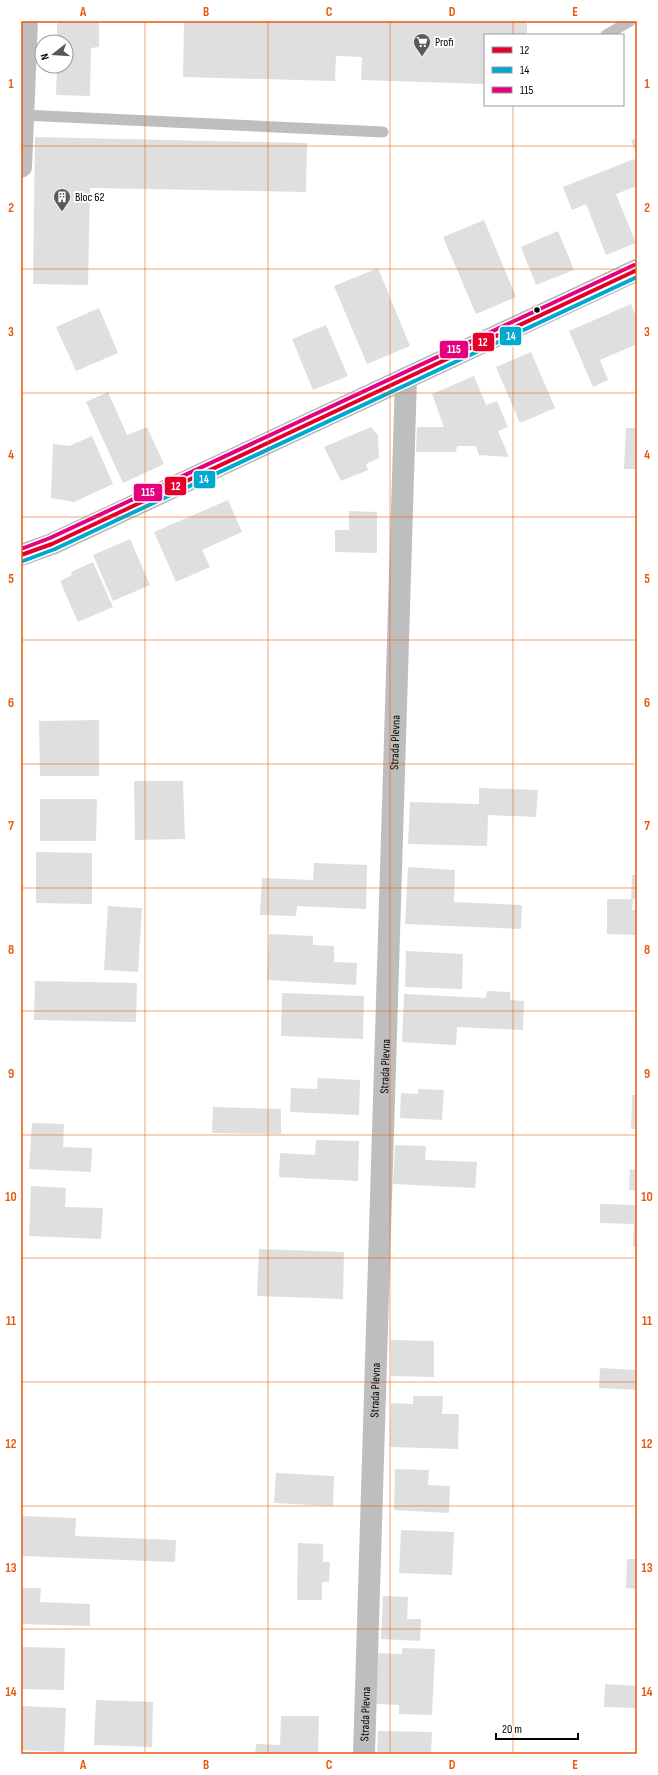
<svg xmlns="http://www.w3.org/2000/svg" width="658" height="1775" font-family="'Sofia Sans Condensed',sans-serif">
	<rect width="100%" height="100%" fill="#fff"/>
	<!-- building -->
	<path fill="#dfdfdf" d="M57,21H99V47L91,48L90,96L56,95L57,66H66V42H57Z
		M184,21H527V35H485V84L361,80L362,57L336,56L335,81L183,77Z
		M35,137L307,143L306,192L90,188L88,285L33,284Z
		M637,138V156L631,140Z
		M634,159L637,168V186L616,194L636,243L606,255L586,204L572,210L563,187Z
		M484,220L516,297L476,314L443,237Z
		M558,231L574,270L536,285L521,247Z
		M378,268L410,346L367,364L334,286Z
		M631,304L637,319V344L600,360L608,380L593,387L569,331Z
		M99,308L118,353L76,371L56,327Z
		M326,325L348,376L313,390L292,339Z
		M531,352L555,408L520,423L496,367Z
		M474,376L486,405L497,401L508,427L498,431L509,457L479,455L476,446H457L456,452H416L417,427H444L432,394Z
		M108,392L127,435L147,427L164,464L123,483L86,402Z
		M371,427L378,435L379,458L366,464L368,470L341,481L324,447Z
		M626,428H637V469H624Z
		M92,436L113,484L74,502L51,498L53,444L69,446Z
		M228,500L242,532L202,550L210,567L176,582L154,532Z
		M349,511L377,512V553L335,552V530H349Z
		M130,539L150,585L113,601L93,555Z
		M93,562L113,607L78,622L60,581L72,575L71,572Z
		M99,720V776H40L39,721Z
		M134,781H183L185,839L135,840Z
		M479,788L538,790L536,817L488,815L487,846L408,844L410,802L479,804Z
		M40,799H97L96,841H40Z
		M36,852L92,853V904L36,903Z
		M314,863L367,865L366,909L297,906L296,916L260,915L262,878L313,880Z
		M408,867L455,870L454,902L522,905L521,929L405,924Z
		M632,875H637V899H631Z
		M607,899H633L632,910H637V935L607,934Z
		M108,906L142,908L138,972L104,970Z
		M269,934L313,936V945L334,946V962L357,963L356,985L267,980Z
		M406,951L463,954L462,989L405,987Z
		M35,981L137,983L136,1022L34,1020Z
		M487,991L510,992V1000L524,1001L523,1030L457,1027L456,1045L402,1042L404,994L486,998Z
		M282,993L364,996L363,1039L281,1036Z
		M318,1078L360,1080L359,1115L290,1112L291,1088L317,1089Z
		M418,1089L444,1090L442,1120L400,1118L401,1093L418,1094Z
		M632,1095H637V1129H631Z
		M213,1107L281,1109V1134L212,1133Z
		M32,1123L64,1124L63,1147L92,1148L91,1172L29,1169Z
		M316,1140L359,1141L358,1181L279,1177L280,1153L315,1155Z
		M395,1145L426,1146L425,1160L477,1162L475,1188L393,1184Z
		M636,1158H637V1191L629,1190L630,1169L635,1170Z
		M31,1186L66,1188L65,1207L103,1208L101,1239L29,1236Z
		M600,1204L637,1205V1247L633,1246L634,1224L600,1223Z
		M259,1249L344,1252L343,1299L257,1296Z
		M391,1340L434,1341V1377L391,1376Z
		M600,1368L637,1370V1390L599,1388Z
		M413,1396H443L442,1414H459L458,1449L390,1447L391,1403L413,1404Z
		M395,1469L429,1470L428,1485L450,1486L449,1513L394,1510Z
		M276,1473L334,1476L333,1506L274,1503Z
		M21,1516L76,1518L75,1536L176,1540L175,1562L21,1556Z
		M401,1530L454,1532L452,1575L399,1573Z
		M298,1543L323,1544V1562H330L329,1582H322V1600H297Z
		M627,1559H637V1589L626,1588Z
		M21,1588H41L40,1602L90,1604V1626L21,1624Z
		M383,1596L408,1597L407,1619H421L420,1641L381,1639Z
		M21,1647L65,1648L64,1690L21,1689Z
		M402,1648L435,1649L432,1715L399,1714V1705L376,1704L378,1653L402,1654Z
		M605,1684L637,1686V1708L604,1707Z
		M96,1700L153,1702L152,1747L94,1745Z
		M21,1706L66,1708L64,1752L21,1750Z
		M281,1716H319L318,1754H255L256,1744L280,1745Z
		M378,1731L432,1732L431,1754H377Z"/>
	<g fill="none" stroke-linecap="round" stroke-linejoin="round">
		<!-- lane -->
		<path stroke="#bebebe" stroke-width="11" d="M606,35L630,21
			M23,115L383,132"/>
		<!-- street -->
		<g stroke="#bebebe" stroke-width="22">
			<path d="M21,167L27,21"/>
			<path id="s1" d="M364,1754L406,378"/>
		</g>
		<!-- secondary -->
		<path stroke="#b8b8b8" stroke-width="22" d="M21,555L52,544L637,270"/>
		<defs>
			<path id="bus-1" d="M21,555L52,544L637,270"/>
			<path id="bus-2" d="M23,561L55,549L637,277"/>
			<path id="bus-3" d="M21,549L50,538L634,265"/>
		</defs>
		<!-- bus-1 casing -->
		<use href="#bus-1" stroke="#fff" stroke-width="7"/>
		<!-- bus-2 casing -->
		<use href="#bus-2" stroke="#fff" stroke-width="7"/>
		<!-- bus-3 casing -->
		<use href="#bus-3" stroke="#fff" stroke-width="7"/>
		<!-- bus-1 -->
		<use href="#bus-1" stroke="#e4002b" stroke-width="4"/>
		<!-- bus-2 -->
		<use href="#bus-2" stroke="#00a9ce" stroke-width="4"/>
		<!-- bus-3 -->
		<use href="#bus-3" stroke="#e5007d" stroke-width="4"/>
	</g>
	<!-- grid -->
	<path fill="none" stroke="#e8590c" stroke-width="1" stroke-opacity="0.55" d="M145,21V1754M268,21V1754M390,21V1754M513,21V35M513,105V1754M21,146H637M21,269H637M21,393H637M21,517H637M21,640H637M21,764H637M21,888H637M21,1011H637M21,1135H637M21,1258H637M21,1382H637M21,1506H637M21,1629H637"/>
	<!-- icons -->
	<defs>
		<symbol id="supermarket-pin" viewBox="-11 -11 22 30"><path d="M0 17L-7.5 6A9.5 9.5 0 1 1 7.5 6Z" fill="#595959" stroke="#fff"/><path d="M-6-5.5h2.5l.6 2H6L4.5 2H-2.5L-4.4-4H-6ZM-1.5 3.2a1.3 1.3 0 1 0 .1 0ZM3 3.2a1.3 1.3 0 1 0 .1 0Z" fill="#fff"/></symbol>
		<symbol id="building-pin" viewBox="-11 -11 22 30"><path d="M0 17L-7.5 6A9.5 9.5 0 1 1 7.5 6Z" fill="#595959" stroke="#fff"/><path d="M-4-6H4V6H1V3H-1V6H-4ZM-2.5-4.3h1.7v1.8h-1.7ZM.8-4.3h1.7v1.8H.8ZM-2.5-1h1.7V.8h-1.7ZM.8-1h1.7V.8H.8Z" fill="#fff"/></symbol>
	</defs>
	<g fill-rule="evenodd">
		<use href="#supermarket-pin" x="412" y="32" width="20" height="27"/>
		<use href="#building-pin" x="52" y="187" width="20" height="27"/>
	</g>
	<!-- markers -->
	<circle fill="#000" stroke="#fff" stroke-width="1.5" cx="537" cy="310" r="3.5"/>
	<g text-anchor="middle" stroke-width="4" stroke-linejoin="round" paint-order="stroke">
		<!-- poi labels -->
		<g font-size="12" fill="#000" stroke="#fff" text-anchor="start">
			<text x="435" y="46">Profi</text>
			<text x="75" y="201">Bloc 62</text>
		</g>
		<!-- street labels -->
		<g font-size="12" fill="#000" stroke="#fff">
			<text dy="4" stroke="none"><textPath href="#s1" startOffset="1012">Strada Plevna</textPath></text>
			<text dy="4" stroke="none"><textPath href="#s1" startOffset="688">Strada Plevna</textPath></text>
			<text dy="4" stroke="none"><textPath href="#s1" startOffset="364">Strada Plevna</textPath></text>
			<text dy="4" stroke="none"><textPath href="#s1" startOffset="40">Strada Plevna</textPath></text>
		</g>
	</g>
	<g stroke="#fff" stroke-width="1.5">
		<rect x="499" y="326" width="23" height="20" rx="4" fill="#00a9ce"/>
		<rect x="472" y="332" width="23" height="20" rx="4" fill="#e4002b"/>
		<rect x="439" y="340" width="30" height="19" rx="4" fill="#e5007d"/>
		<rect x="193" y="470" width="23" height="19" rx="4" fill="#00a9ce"/>
		<rect x="164" y="476" width="23" height="20" rx="4" fill="#e4002b"/>
		<rect x="133" y="483" width="30" height="19" rx="4" fill="#e5007d"/>
	</g>
	<g font-size="11" text-anchor="middle" font-weight="bold" fill="#fff">
		<text x="511" y="340">14</text>
		<text x="483" y="346">12</text>
		<text x="454" y="353">115</text>
		<text x="204" y="483">14</text>
		<text x="176" y="490">12</text>
		<text x="148" y="496">115</text>
	</g>
	<!-- border -->
	<rect width="658" height="1775" fill="none" stroke="#ffffff" stroke-width="44"/>
	<!-- legend -->
	<rect x="484" y="34" width="140" height="72" fill="#ffffff" stroke="#999999"/>
	<rect x="492" y="47" width="20" height="6" fill="#e4002b" stroke="#999999"/>
	<text x="520" y="54" font-size="12" fill="#000000">12</text>
	<rect x="492" y="67" width="20" height="6" fill="#00a9ce" stroke="#999999"/>
	<text x="520" y="74" font-size="12" fill="#000000">14</text>
	<rect x="492" y="87" width="20" height="6" fill="#e5007d" stroke="#999999"/>
	<text x="520" y="94" font-size="12" fill="#000000">115</text>
	<!-- north arrow -->
	<g transform="translate(54 54) rotate(253)"><circle r="19" fill="#ffffff" stroke="#999999"/>
	<path d="M0-3L7 15L0 10L-7 15Z" fill="#595959"/>
	<text y="-6" font-size="11" font-weight="bold" text-anchor="middle" fill="#000000">N</text>
	</g>
	<!-- scale -->
	<path d="M496 1733v6h82v-6" fill="none" stroke="#000000" stroke-width="2"/>
	<text x="502" y="1733" font-size="12" fill="#000000" stroke="#ffffff" stroke-width="3" paint-order="stroke">20 m</text>
	<rect x="22" y="22" width="614" height="1731" fill="none" stroke="#e8590c" stroke-width="1.5"/>
	<g font-size="13" text-anchor="middle" font-weight="bold" fill="#e8590c">
		<text x="83" y="16">A</text>
		<text x="206" y="16">B</text>
		<text x="329" y="16">C</text>
		<text x="452" y="16">D</text>
		<text x="575" y="16">E</text>
		<text x="11" y="88">1</text>
		<text x="647" y="88">1</text>
		<text x="11" y="212">2</text>
		<text x="647" y="212">2</text>
		<text x="11" y="336">3</text>
		<text x="647" y="336">3</text>
		<text x="11" y="459">4</text>
		<text x="647" y="459">4</text>
		<text x="11" y="583">5</text>
		<text x="647" y="583">5</text>
		<text x="11" y="707">6</text>
		<text x="647" y="707">6</text>
		<text x="11" y="830">7</text>
		<text x="647" y="830">7</text>
		<text x="11" y="954">8</text>
		<text x="647" y="954">8</text>
		<text x="11" y="1078">9</text>
		<text x="647" y="1078">9</text>
		<text x="11" y="1201">10</text>
		<text x="647" y="1201">10</text>
		<text x="11" y="1325">11</text>
		<text x="647" y="1325">11</text>
		<text x="11" y="1448">12</text>
		<text x="647" y="1448">12</text>
		<text x="11" y="1572">13</text>
		<text x="647" y="1572">13</text>
		<text x="11" y="1696">14</text>
		<text x="647" y="1696">14</text>
		<text x="83" y="1769">A</text>
		<text x="206" y="1769">B</text>
		<text x="329" y="1769">C</text>
		<text x="452" y="1769">D</text>
		<text x="575" y="1769">E</text>
	</g>
</svg>
